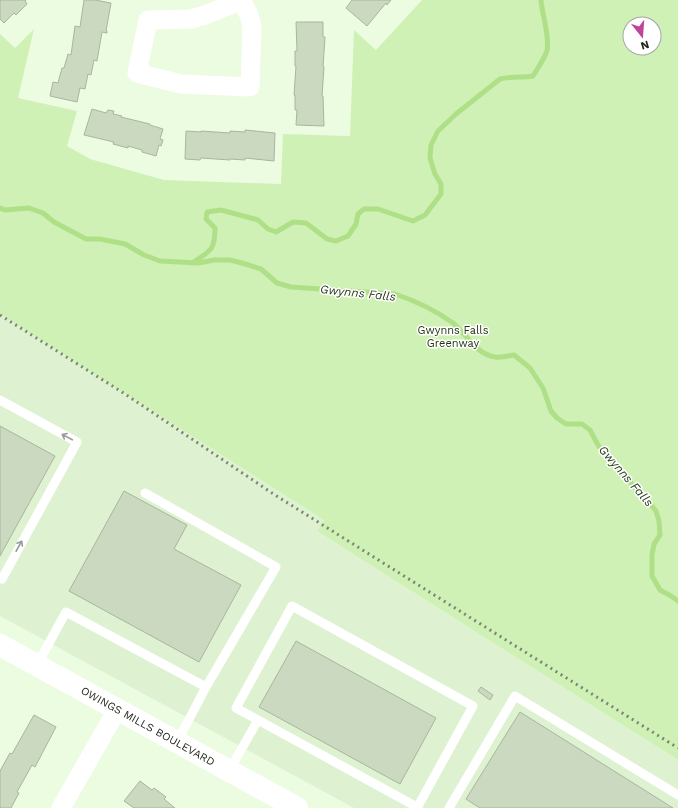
<svg xmlns="http://www.w3.org/2000/svg" width="678" height="808" font-family="'Work Sans',sans-serif">
	<rect width="100%" height="100%" fill="#ecfce1"/>
	<!-- built -->
	<path fill="#def2d1" d="M0,314L324,520L317,531L678,760V808H354L0,616Z"/>
	<!-- green -->
	<path fill="#cff1b6" fill-rule="evenodd" d="M422,0H678V760L317,531L324,520L0,314V34L15,48L34,29L18,98L77,111L67,146L90,159L164,180L281,184L283,134L350,136L354,30L376,50ZM630,24H654V48H630Z"/>
	<g fill="none" stroke-linecap="round" stroke-linejoin="round">
		<!-- stream -->
		<path stroke="#afe087" stroke-width="5" d="M0,208L5,210L29,208L43,213L54,222L86,239H100L125,244L144,255L160,261L199,263L214,260H230L242,263L261,269L277,283L291,287L395,294C416,301 435,310 453,323C466,334 476,354 495,357C501,358 508,356 514,355L530,368L543,388L551,411L557,418L566,424H582L590,430L598,445L614,466L644,496L656,511L659,521L660,535L654,544L652,555V576L660,590L671,596L678,601
			M192,263C210,251 215,251 215,228L206,219L207,212L221,210L258,220L268,229L276,232L293,222L306,223L327,239L336,241L348,236L356,224L358,214L364,209H378L413,221L425,215L441,194V184L435,174L430,158L431,145L438,131L456,114L500,79C511,76 522,78 533,76C538,68 544,59 547,51C550,36 542,15 541,0"/>
	</g>
	<!-- building -->
	<path fill="#cad9bf" stroke="#a7b69d" d="M0,0H26L25,1L27,4L16,15L14,13L4,23L0,19Z
		M84,0H95L111,3L106,31H107V33L102,32L97,61L94,60L91,75L88,74L85,89L80,88L77,102L50,96L53,82L58,83L62,68H64L68,54L71,55L75,26L80,27Z
		M352,0H391L387,5L386,3L367,26L346,8Z
		M296,22H323V37H325L323,67H324L322,96H323L324,126L296,125L297,110H295V95H294L296,66H295V51H297Z
		M92,109L106,113L108,110L114,111L113,114L122,116L121,117L150,124V125L163,129L160,139L163,140L161,146L159,145L156,156L142,152V150L128,146V148L113,144L114,142L84,135Z
		M245,130L275,133L274,161L245,158V160L230,159V160L201,158L200,160L185,159L186,131L201,132V131L230,133V131L245,132Z
		M0,426L55,456L0,556Z
		M124,491L187,525L174,549L241,585L199,662L69,591Z
		M296,641L436,718L400,784L259,707Z
		M481,687L493,695L490,700L478,691Z
		M520,712L673,808H480L466,799Z
		M34,715L56,727L35,767L32,765L17,792L19,793L11,808H0V771L10,753L12,754Z
		M140,781L152,790L154,788L166,797L164,799L175,808H134L124,801Z"/>
	<g fill="none" stroke-linecap="round" stroke-linejoin="round">
		<!-- lane -->
		<path stroke="#fff" stroke-width="9" d="M0,400L77,442L2,579L0,578
			M145,493L276,567L206,687
			M37,665L66,612L206,687L177,742
			M229,771L258,720
			M417,808L473,706L292,606L236,708L417,807
			M449,808L515,696L678,795"/>
		<!-- street -->
		<path stroke="#fff" stroke-width="19" d="M242,1L249,15L252,27L250,87L181,84L137,73L148,20L191,19L205,15L243,0
			M61,808L117,710"/>
		<!-- secondary -->
		<path stroke="#fff" stroke-width="22" d="M0,645L297,808"/>
		<!-- rail -->
		<path stroke="#7d8775" stroke-width="3" stroke-dasharray="2 4" stroke-linecap="butt" d="M0,315L125,394L275,495L678,748"/>
	</g>
	<!-- one-way arrows -->
	<defs><path id="oneway-shaft" d="M-6 0H5M1.5-3L5.5 0L1.5 3" fill="none" stroke-width="1.6" stroke-linecap="round" stroke-linejoin="round"/></defs>
	<g stroke="#999c98">
		<use href="#oneway-shaft" transform="translate(67 437) rotate(-152)"/>
		<use href="#oneway-shaft" transform="translate(19 546) rotate(-61)"/>
	</g>
	<g text-anchor="middle" stroke-width="3" stroke-linejoin="round" paint-order="stroke">
		<!-- park labels -->
		<g font-size="11" fill="#223611" stroke="#fff">
			<text x="453" y="334">Gwynns Falls<tspan x="453" dy="13">Greenway</tspan></text>
		</g>
		<!-- street labels -->
		<g font-size="11" fill="#1d2319" stroke="#fff">
			<text transform="translate(148 726) rotate(29)" y="4">OWINGS MILLS BOULEVARD</text>
		</g>
		<!-- water labels -->
		<g font-size="12" font-style="italic" fill="#273a16" stroke="#fff">
			<text transform="translate(358 293) rotate(6)" y="4">Gwynns Falls</text>
			<text transform="translate(626 476) rotate(49)" y="4">Gwynns Falls</text>
		</g>
	</g>
	<!-- north arrow -->
	<g transform="translate(642 36) rotate(163)"><circle r="19" fill="#ffffff" stroke="#a5a7a3"/>
	<path d="M0-3L7 15L0 10L-7 15Z" fill="#bf4598"/>
	<text y="-6" font-size="11" font-weight="bold" text-anchor="middle" fill="#1d2319">N</text>
	</g>
</svg>
